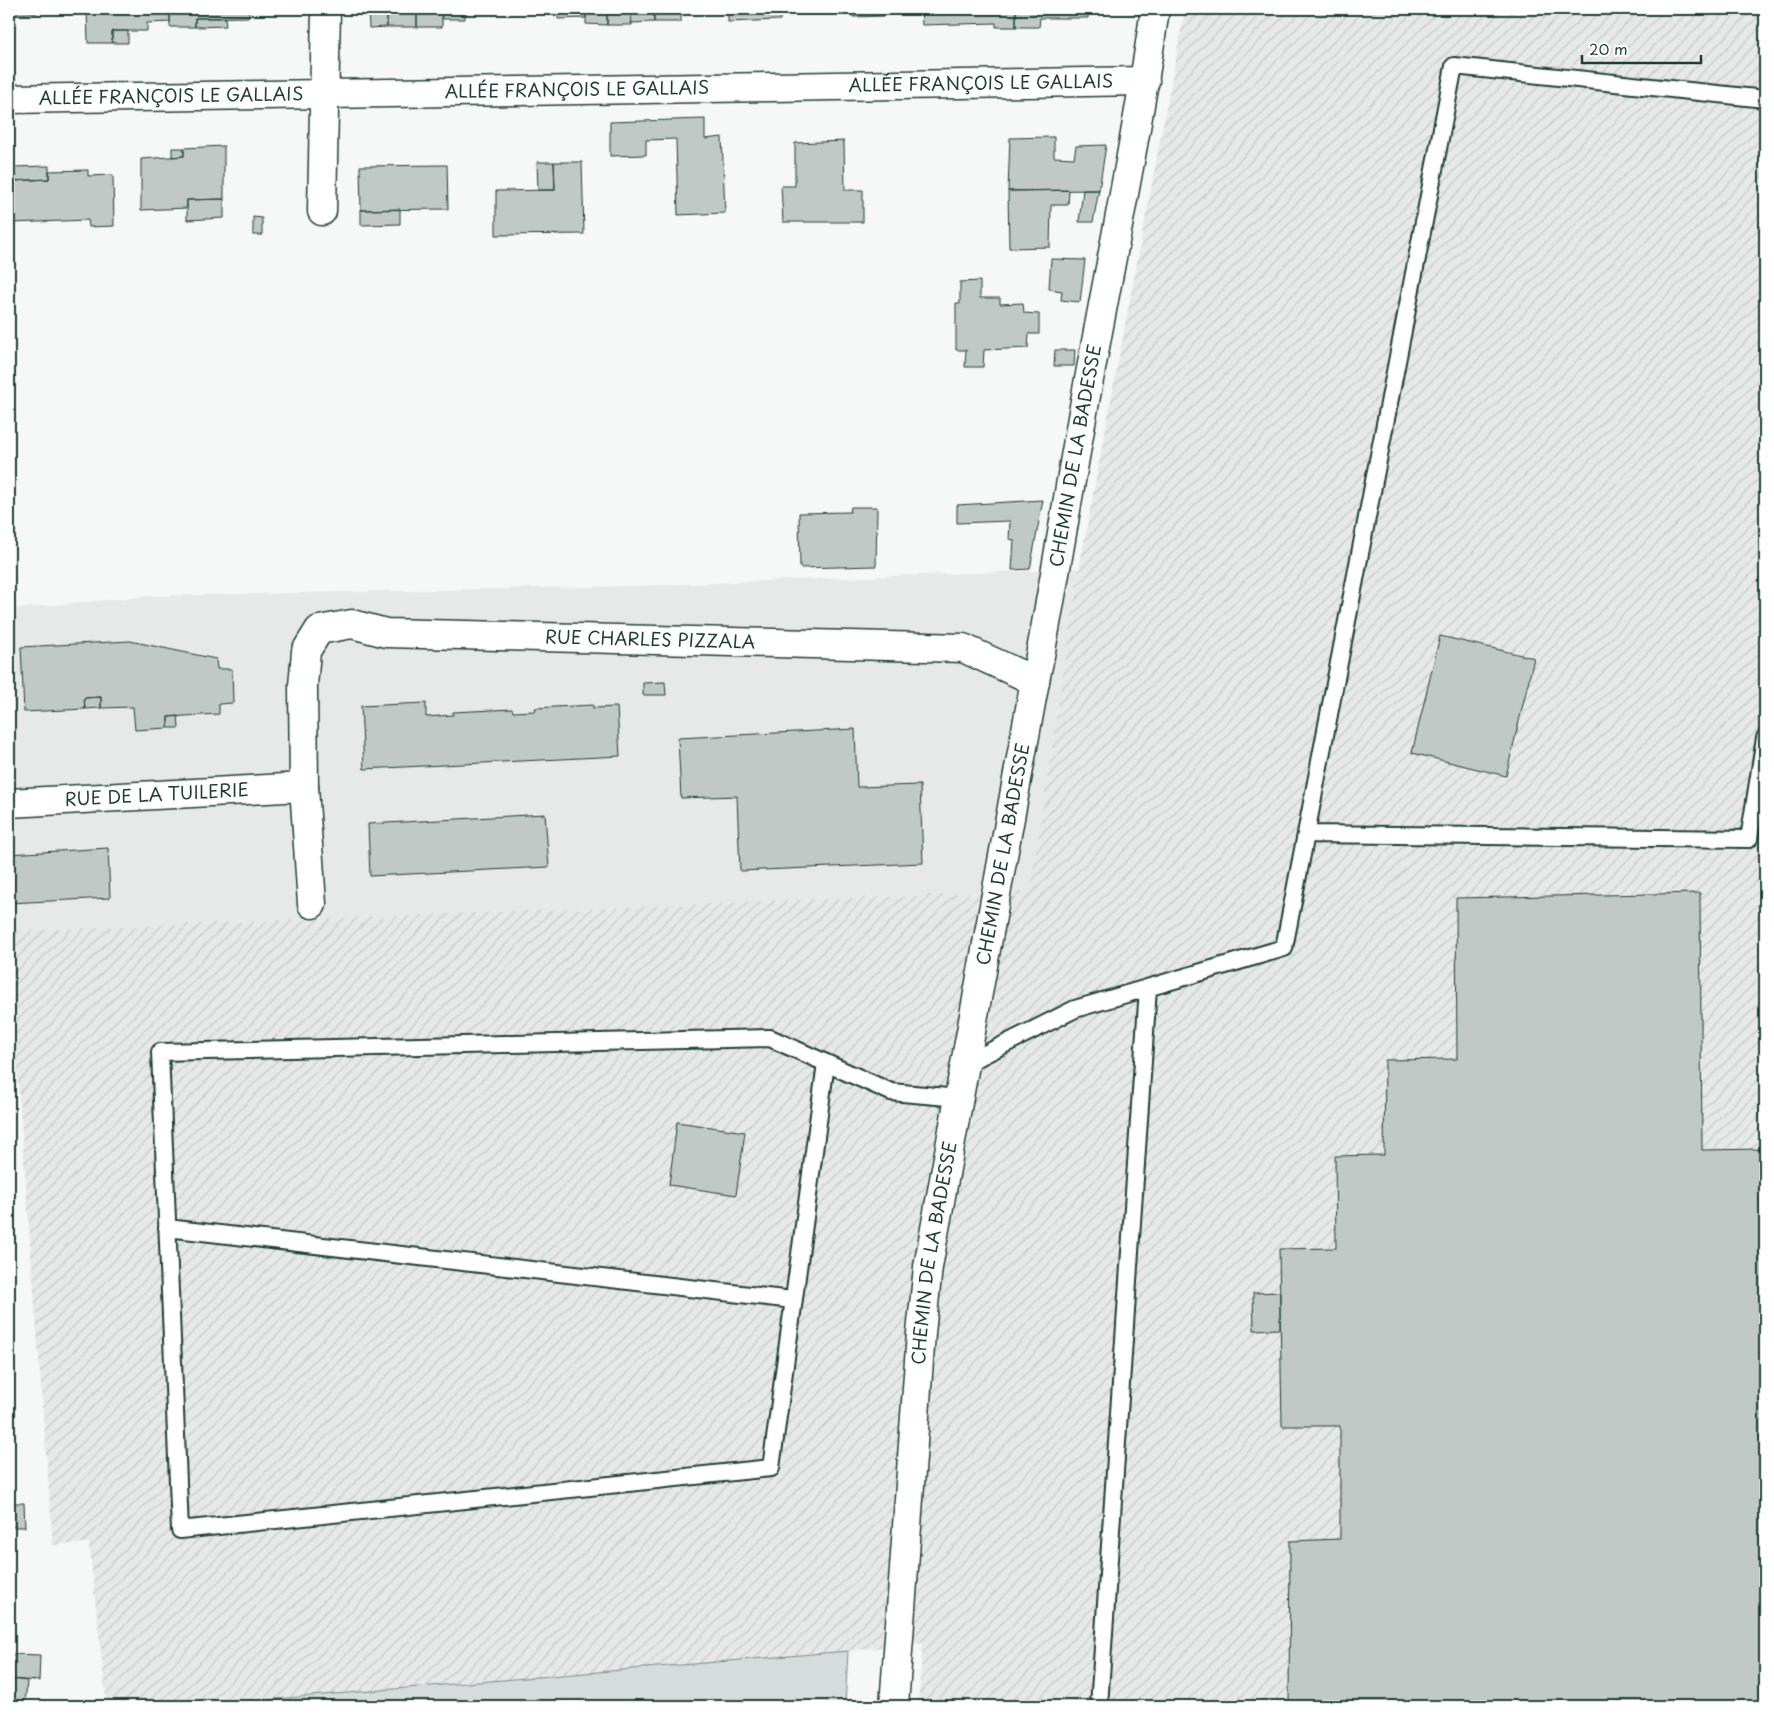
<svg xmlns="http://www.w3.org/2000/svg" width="1774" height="1715" font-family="'Playpen Sans',sans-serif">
	<defs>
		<pattern id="industrial-furrows" width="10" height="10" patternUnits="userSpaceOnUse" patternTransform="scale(1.25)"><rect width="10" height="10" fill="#e6e9e8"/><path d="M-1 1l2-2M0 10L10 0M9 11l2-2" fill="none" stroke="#c5c9c8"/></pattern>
	</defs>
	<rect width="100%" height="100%" fill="#f6f7f7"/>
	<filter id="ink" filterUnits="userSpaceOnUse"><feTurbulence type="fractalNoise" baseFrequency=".02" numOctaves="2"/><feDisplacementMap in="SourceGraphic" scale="10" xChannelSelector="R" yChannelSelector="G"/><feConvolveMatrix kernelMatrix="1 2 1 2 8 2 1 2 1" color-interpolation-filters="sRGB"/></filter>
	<g filter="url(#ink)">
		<!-- built -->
		<path fill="#e6e9e8" d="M1079,569L1031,891L9,931V609L151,596L634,586Z"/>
		<!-- industrial -->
		<path fill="url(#industrial-furrows)" d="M1185,9H1765V1706H918L923,1643L848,1651L192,1706H107L89,1543L53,1545L9,962V931L1030,891L1079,569Z"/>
		<!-- grass -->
		<path fill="#d6dcdb" stroke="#7a8c88" d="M848,1651L845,1706H192Z"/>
		<!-- building -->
		<path fill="#c0c9c6" stroke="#1f3d34" d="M9,9H37V13L9,14Z
			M87,9H170V22L147,23V31H112V43H88Z
			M170,9H249V17L195,18V27H170Z
			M368,9H387V27L369,28Z
			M387,9H442V27H417V13H387Z
			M442,9H465V19H442Z
			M558,9H607V11L586,13V18L558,19Z
			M607,9H631L632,25H607Z
			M631,9H696V12L654,13V22L631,23Z
			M728,9H780V20L728,22Z
			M853,9H921L883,11L884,16L853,17Z
			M921,9H1016V27H996V23L922,25Z
			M1016,9H1088V18H1040L1039,27H1016Z
			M607,11V25L586,24V13Z
			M387,13H417V27H387Z
			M654,13H681V22H654Z
			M195,18H225L226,26L195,27Z
			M112,31H128V43H112Z
			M705,119V139L722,137L725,213L678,215L676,139L646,140V155L610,156V122Z
			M1054,137V157L1074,158L1076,146L1106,145L1099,190L1008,191L1010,138Z
			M844,141L845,190H863V222H783L781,186H795V143Z
			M224,146V199L187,200V208L141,210V159L184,156V148Z
			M172,148H184V156L172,157Z
			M537,162H554L555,190H538Z
			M554,162H582L584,234L496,235V191L555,190Z
			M447,165L448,209L361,210L360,166Z
			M49,166V179L13,181L12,167Z
			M88,170V176L113,175L114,226L89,227L88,220L12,223L13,181L49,179V171Z
			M1069,190L1068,205H1051L1050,247L1009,248L1008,191Z
			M1083,190H1099L1093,222H1079Z
			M224,199V218L187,220V200Z
			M400,209V224L361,225V210Z
			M253,217L262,218V235H253Z
			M1051,259L1085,260L1080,302L1061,300L1062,291L1049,289Z
			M980,281V298H1000V304L1023,303L1024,313L1039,314V334H1029L1028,348L984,350L983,367H965L966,350H956V303L960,304V282Z
			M1055,350H1075L1074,366H1054Z
			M1043,500L1030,569L1012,570L1014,540L1009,539L1010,521L957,523V505Z
			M851,507H877L876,566L800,568L799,513L850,512Z
			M1440,636L1534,658L1506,776L1412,753Z
			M130,641L216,659L217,669H232L233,703L219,704V714L168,717V728L135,730L133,707L101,708V697L84,698L85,709L24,712L21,647Z
			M665,682L666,695H643V683Z
			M101,697V708L85,709L84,698Z
			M426,703V717L453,715V712L512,709L513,712L536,711L535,708L593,705V708L617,707L620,756L364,769L361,706Z
			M178,716L179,728H168V717Z
			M855,729L857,787L920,785L923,863L740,871L737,796L681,798L678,738Z
			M545,814L549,867L370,876L368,824Z
			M108,848L110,898L9,903V854Z
			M1700,893L1702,1150L1765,1149V1706H1289L1290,1541L1340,1539V1426H1282L1279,1249L1336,1248L1335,1156L1384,1155L1385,1060L1457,1059L1456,898Z
			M677,1122L745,1132L736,1195L669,1185Z
			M9,1172H13V1198H9Z
			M1280,1292V1329L1254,1330L1253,1293Z
			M9,1503H24L25,1527H9Z
			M9,1653L12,1654L10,1679L27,1681L25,1706L9,1704Z
			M12,1654L40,1655L39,1681L10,1679Z"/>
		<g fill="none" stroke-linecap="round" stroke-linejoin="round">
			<defs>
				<path id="lane" d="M1307,834L1749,839L1765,738
					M826,1063L771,1468L180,1530L160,1052L770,1038L891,1092L959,1098
					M965,1064L1075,1009L1284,948L1454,66L1765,99
					M167,1228L793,1300
					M1099,1706L1148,988"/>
				<g id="street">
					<path id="s1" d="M9,99L1145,81"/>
					<path d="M322,211L326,9"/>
					<path id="s2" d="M9,803L304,787"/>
					<path id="s3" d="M312,904L304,787L303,686L306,651L319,630L352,624L386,633L963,648L1035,681"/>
					<path id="s4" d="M894,1706L921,1333L928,1267L1035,681C1056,578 1071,473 1091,369C1113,249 1138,130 1155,9"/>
				</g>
			</defs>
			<!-- lane casing -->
			<use href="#lane" stroke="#1f3d34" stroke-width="20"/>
			<!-- street casing -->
			<use href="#street" stroke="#1f3d34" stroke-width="31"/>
			<!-- lane -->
			<use href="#lane" stroke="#fff" stroke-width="16"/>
			<!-- street -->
			<use href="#street" stroke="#fff" stroke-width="28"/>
		</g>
	</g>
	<g text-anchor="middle" stroke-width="4" stroke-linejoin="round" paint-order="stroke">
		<!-- street labels -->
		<g font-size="18" fill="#1f3d34" stroke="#fff">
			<text dy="6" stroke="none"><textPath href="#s1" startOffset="972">ALLÉE FRANÇOIS LE GALLAIS</textPath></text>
			<text dy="6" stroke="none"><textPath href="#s1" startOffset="568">ALLÉE FRANÇOIS LE GALLAIS</textPath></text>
			<text dy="6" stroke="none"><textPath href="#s1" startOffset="162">ALLÉE FRANÇOIS LE GALLAIS</textPath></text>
			<text dy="6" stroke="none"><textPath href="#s4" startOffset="1265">CHEMIN DE LA BADESSE</textPath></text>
			<text dy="6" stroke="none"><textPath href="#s3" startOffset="611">RUE CHARLES PIZZALA</textPath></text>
			<text dy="6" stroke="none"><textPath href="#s2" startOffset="148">RUE DE LA TUILERIE</textPath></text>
			<text dy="6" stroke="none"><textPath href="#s4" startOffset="860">CHEMIN DE LA BADESSE</textPath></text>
			<text dy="6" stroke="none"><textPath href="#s4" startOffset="455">CHEMIN DE LA BADESSE</textPath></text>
		</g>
	</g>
	<!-- margin -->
	<rect width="1774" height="1715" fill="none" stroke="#fff" stroke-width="30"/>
	<rect x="15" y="15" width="1744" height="1685" fill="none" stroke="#1f3d34" stroke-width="2" filter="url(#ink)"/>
	<!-- scale -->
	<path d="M1582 55v8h119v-8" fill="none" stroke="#1f3d34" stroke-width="2.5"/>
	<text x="1589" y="55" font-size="15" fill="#1f3d34" stroke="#ffffff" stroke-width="4" paint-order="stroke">20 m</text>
</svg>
